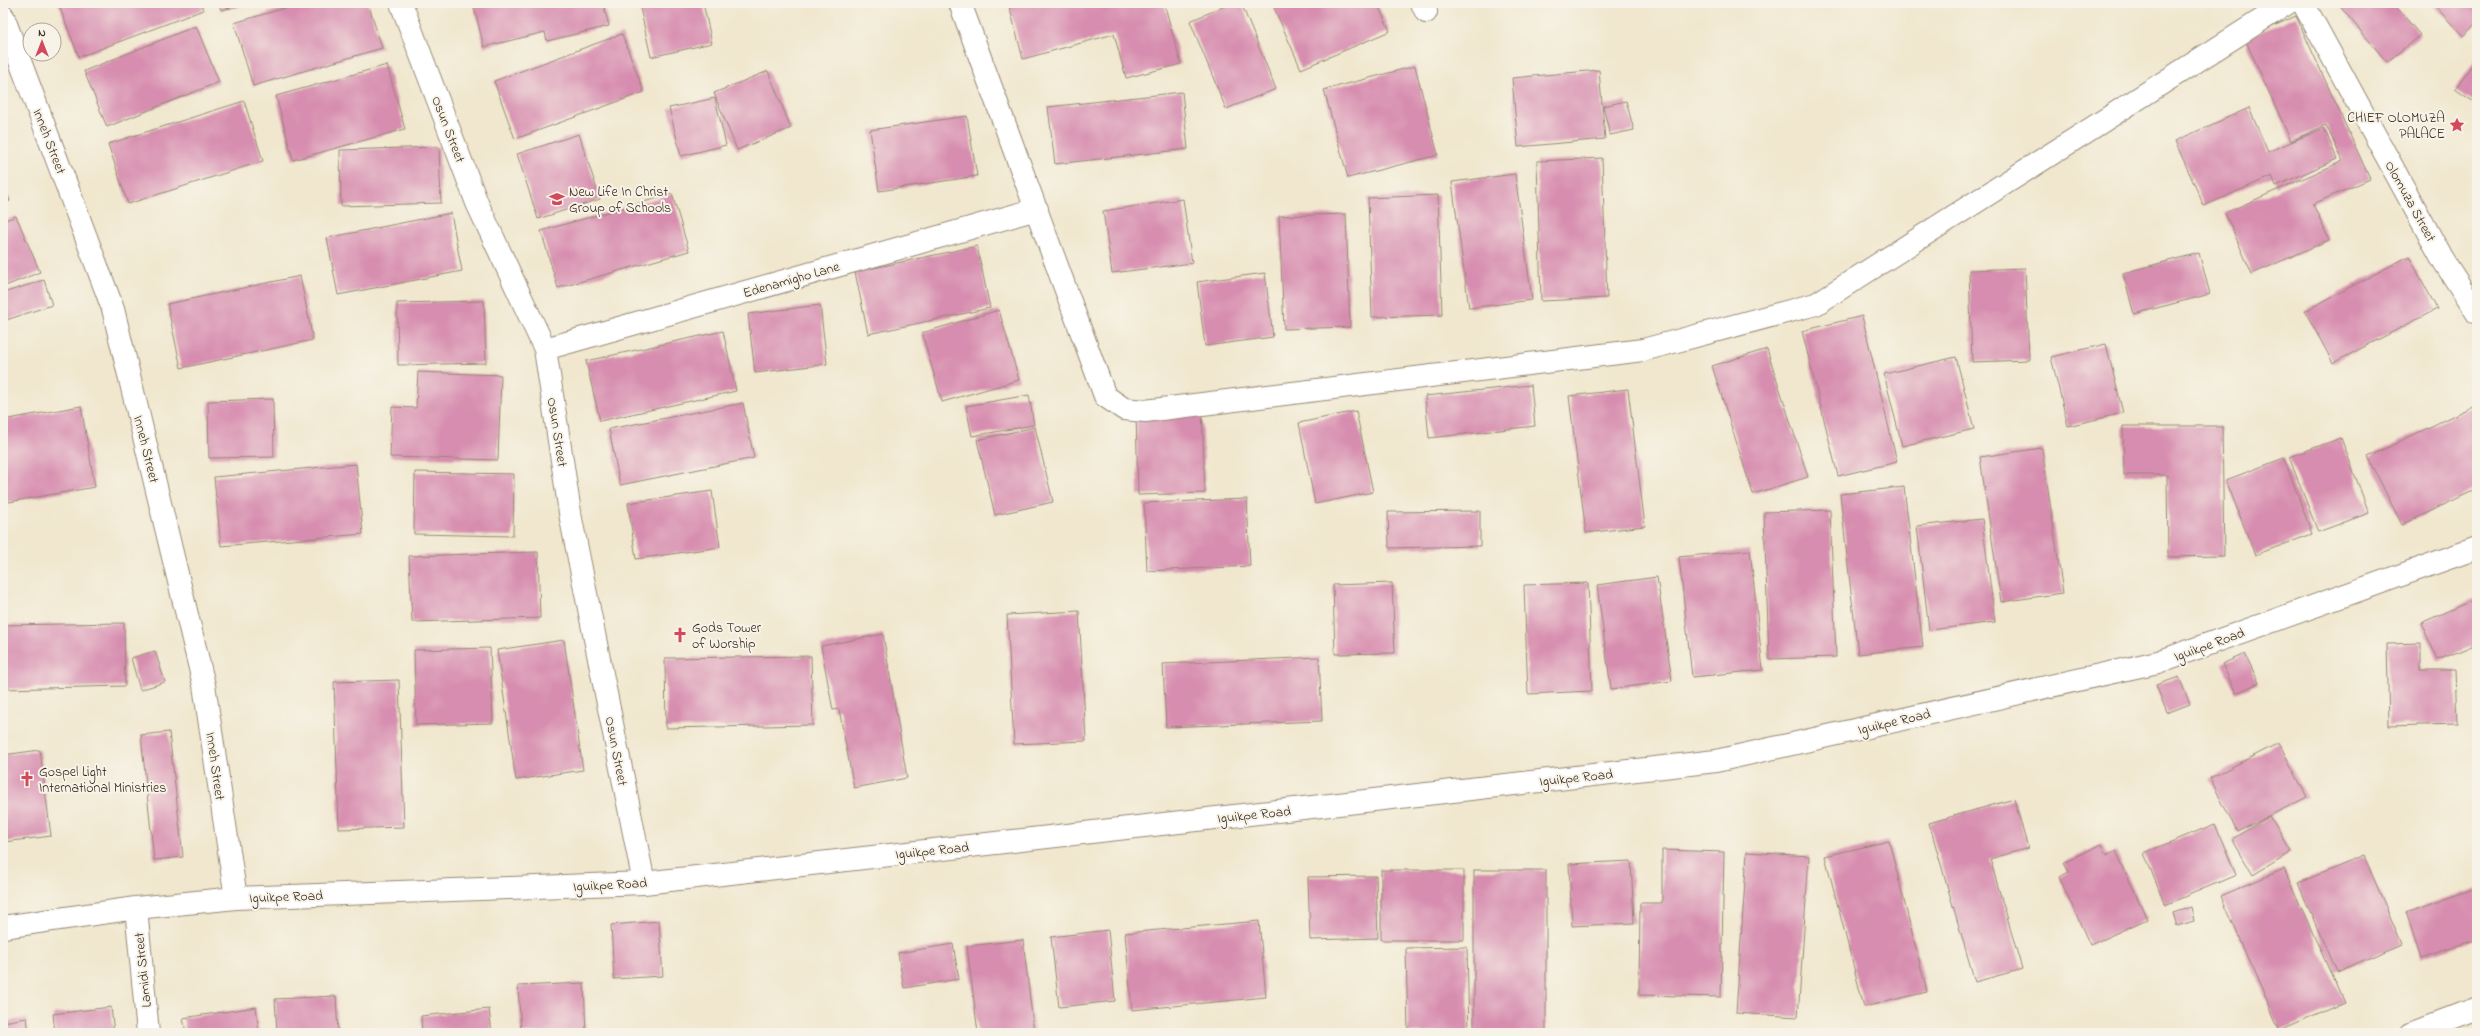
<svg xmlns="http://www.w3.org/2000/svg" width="2480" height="1036" font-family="'Indie Flower',sans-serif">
	<rect width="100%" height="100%" fill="#f7f3e8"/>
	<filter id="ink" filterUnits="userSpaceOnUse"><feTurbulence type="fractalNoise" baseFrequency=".025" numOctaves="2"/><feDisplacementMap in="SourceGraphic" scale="8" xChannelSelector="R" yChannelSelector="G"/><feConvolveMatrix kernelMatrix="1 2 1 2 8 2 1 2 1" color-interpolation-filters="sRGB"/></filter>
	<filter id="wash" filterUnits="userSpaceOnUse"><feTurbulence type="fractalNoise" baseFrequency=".012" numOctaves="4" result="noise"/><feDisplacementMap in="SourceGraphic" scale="16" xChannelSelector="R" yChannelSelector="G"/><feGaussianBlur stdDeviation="0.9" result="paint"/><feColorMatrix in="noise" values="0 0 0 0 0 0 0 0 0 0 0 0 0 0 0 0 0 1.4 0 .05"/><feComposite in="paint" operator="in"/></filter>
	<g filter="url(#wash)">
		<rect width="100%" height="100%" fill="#f0e7ce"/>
		<g id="blocks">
			<!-- building -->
			<path fill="#d78daf" d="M58,3H201L203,10L79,57Z
				M219,3H250V4L221,10Z
				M302,3H368L382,48L253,86L234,23Z
				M473,3H603L609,26L547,41L545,32L484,47Z
				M639,3H703L712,43L651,57Z
				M1015,3H1164L1181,64L1126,78L1114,34L1023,59L1009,5Z
				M1232,3H1241L1276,89L1226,109L1190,21Z
				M1272,3H1377L1390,31L1301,69Z
				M2337,3H2393L2420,35L2387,62Z
				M2432,3H2477V23L2463,36Z
				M2296,16L2370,179L2313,204L2329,240L2252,274L2225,213L2343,161L2326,125L2291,141L2245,39Z
				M196,26L219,82L107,127L84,71Z
				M622,34L644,92L515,139L494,81Z
				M2477,58V104L2455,89Z
				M387,65L405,129L293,160L276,96Z
				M1415,66L1438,155L1348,178L1324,90Z
				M1599,70L1605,139L1518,147L1512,78Z
				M768,71L791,128L737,150L714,93Z
				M1182,92L1188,149L1055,164L1048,107Z
				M715,98L726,145L681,156L669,108Z
				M244,101L263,161L128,204L108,144Z
				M1626,101L1634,130L1610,135L1603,106Z
				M2249,108L2268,152L2324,128L2337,159L2276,186L2272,176L2204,206L2175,141Z
				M967,116L977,176L879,191L870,130Z
				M579,134L600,199L538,219L517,154Z
				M439,147L441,203L341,206L340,150Z
				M1602,158L1607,298L1541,301L1537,161Z
				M1515,174L1532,300L1469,308L1452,182Z
				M3,184L10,201L3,204Z
				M672,194L689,251L558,288L541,231Z
				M1438,195L1442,315L1372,317L1368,198Z
				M1183,199L1192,263L1112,273L1103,211Z
				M451,213L462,271L338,295L327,238Z
				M1346,214L1350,327L1284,329L1279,216Z
				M16,216L40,272L3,287V221Z
				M977,246L990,308L868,334L855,272Z
				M2199,253L2210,294L2134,314L2123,273Z
				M2409,256L2437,309L2333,363L2305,311Z
				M2025,268L2029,360L1972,362L1969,270Z
				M1265,273L1273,337L1205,346L1197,282Z
				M300,276L313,340L181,368L167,304Z
				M44,280L52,305L3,321V293Z
				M484,301L486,363L398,365L397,303Z
				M820,305L827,364L755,373L748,314Z
				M999,310L1019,380L942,402L922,333Z
				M1862,316L1897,462L1838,476L1802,331Z
				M723,331L736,391L600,421L586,361Z
				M2106,344L2123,413L2068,426L2051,357Z
				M1767,349L1808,477L1753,494L1712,366Z
				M1956,357L1974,429L1902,446L1884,374Z
				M418,372L501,375L498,460L390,457L392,407L416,408Z
				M1531,385L1535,426L1429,438L1425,396Z
				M1628,389L1645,526L1586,533L1569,396Z
				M1029,395L1034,425L972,436L966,406Z
				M273,399L274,457L209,458L208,401Z
				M743,403L754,458L620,485L609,429Z
				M2477,404V489L2402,525L2368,457Z
				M81,406L95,487L3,503V420Z
				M1202,409L1205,493L1138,495L1136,412Z
				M1356,411L1373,492L1315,504L1299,423Z
				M2123,426H2222L2224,556L2168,557L2167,475H2124Z
				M1035,427L1053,502L995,515L977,440Z
				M2341,438L2369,513L2318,532L2289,457Z
				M2042,448L2063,593L2001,602L1980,457Z
				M2284,458L2312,534L2255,555L2226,480Z
				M356,464L363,534L221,546L214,477Z
				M415,472L514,474L513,536L414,534Z
				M1904,487L1923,647L1858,654L1840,494Z
				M712,491L720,547L636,559L628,503Z
				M1247,499L1250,566L1147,571L1144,503Z
				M1830,510L1836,657L1769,659L1764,512Z
				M1480,511V546L1389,548L1388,512Z
				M1982,519L1995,622L1929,630L1917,526Z
				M1750,550L1763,670L1692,677L1679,557Z
				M538,552L540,618L412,622L409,556Z
				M1657,577L1672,681L1611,689L1597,585Z
				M1392,583L1395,653L1335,654L1333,585Z
				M1588,583L1592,691L1528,694L1524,585Z
				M2477,598V644L2438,660L2421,623Z
				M1079,611L1086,741L1014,744L1007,615Z
				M124,623L125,686L3,689V625Z
				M883,634L907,778L854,788L839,709L833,710L821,646Z
				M564,640L583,770L516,780L497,650Z
				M2421,643V670H2455L2457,724L2389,726L2387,644Z
				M490,648L493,723L416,725L414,650Z
				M155,651L165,682L140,690L131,658Z
				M2245,654L2259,683L2236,693L2222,664Z
				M811,656L813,725L666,728L665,658Z
				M1319,657L1322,721L1166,727L1163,664Z
				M2179,677L2190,704L2167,713L2156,685Z
				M399,680L404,827L339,829L334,682Z
				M169,732L183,857L154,860L141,735Z
				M2279,743L2307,797L2237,832L2210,778Z
				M40,750L51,836L4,842L3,755Z
				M2014,799L2028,848L1990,859L2022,969L1975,982L1929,823Z
				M2270,816L2291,852L2253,875L2232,839Z
				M2215,824L2236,875L2165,905L2144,853Z
				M1889,841L1927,992L1864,1007L1825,856Z
				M2102,844L2107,855L2116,851L2147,919L2090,945L2059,877L2069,872L2064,862Z
				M1662,850L1724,852L1721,997L1639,995L1640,903H1662Z
				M1747,852L1809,856L1798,1017L1736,1013Z
				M2364,856L2402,944L2336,972L2298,883Z
				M1631,861L1634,923L1572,926L1569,864Z
				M2284,869L2344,1003L2280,1031L2221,896Z
				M1381,870H1464V940H1381Z
				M1474,870H1546V1033H1474Z
				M1376,876L1378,938L1310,940L1308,877Z
				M2477,888V939L2421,958L2406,912Z
				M2191,907L2194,921L2177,926L2173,913Z
				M659,921L663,976L614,979L611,925Z
				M1259,921L1266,997L1132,1010L1125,933Z
				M1108,930L1115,1001L1059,1007L1051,937Z
				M1023,940L1034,1033H978L967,946Z
				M953,944L959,979L904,988L898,953Z
				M1467,947L1469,1033H1408L1406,948Z
				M584,983L586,1033H521L518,986Z
				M336,996L338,1033H277L275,999Z
				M111,1007L114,1033H55L53,1014Z
				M256,1007L259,1033H186L183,1018Z
				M489,1009L492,1033H422L421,1016Z
				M27,1018L29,1033H3V1022Z"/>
		</g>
	</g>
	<g filter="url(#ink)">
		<use href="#blocks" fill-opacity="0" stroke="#968876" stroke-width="1"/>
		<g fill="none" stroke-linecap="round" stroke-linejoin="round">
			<defs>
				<path id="minor" d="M401,3L477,203L545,349L571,519L644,883
					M960,3L1105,396L1124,409L1145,411L1643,350L1816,304L2288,3
					M1422,3L1426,12
					M2303,3L2443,260L2477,313
					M3,16L113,309L204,685L236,898
					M545,349L1037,209
					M136,908L148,1033
					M3,927L136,908L236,898L644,883L1716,761L2158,662L2477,548
					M2411,1033L2477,1008"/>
			</defs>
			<!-- minor casing -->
			<use href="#minor" stroke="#968876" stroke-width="24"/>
			<!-- minor -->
			<use href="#minor" stroke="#fff" stroke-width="22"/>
		</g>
	</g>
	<!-- icons -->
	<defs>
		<symbol id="sight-bare" viewBox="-9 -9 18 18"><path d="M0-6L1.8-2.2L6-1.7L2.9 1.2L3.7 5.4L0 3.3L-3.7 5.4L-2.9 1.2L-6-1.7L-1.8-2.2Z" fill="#d1495b" stroke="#f7f3e8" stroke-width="2.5" paint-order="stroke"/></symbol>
		<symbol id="school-bare" viewBox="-9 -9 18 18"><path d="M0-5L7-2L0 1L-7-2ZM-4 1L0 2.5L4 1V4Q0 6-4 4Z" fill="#d1495b" stroke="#f7f3e8" stroke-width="2.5" paint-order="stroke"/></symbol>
		<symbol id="church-bare" viewBox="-9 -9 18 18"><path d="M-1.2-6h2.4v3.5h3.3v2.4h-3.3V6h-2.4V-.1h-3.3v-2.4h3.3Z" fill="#d1495b" stroke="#f7f3e8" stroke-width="2.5" paint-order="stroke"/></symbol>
	</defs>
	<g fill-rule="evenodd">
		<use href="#sight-bare" x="2446" y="114" width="22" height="22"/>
		<use href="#school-bare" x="546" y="188" width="22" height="22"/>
		<use href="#church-bare" x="669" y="624" width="22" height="22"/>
		<use href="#church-bare" x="16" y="768" width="22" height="22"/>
	</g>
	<g text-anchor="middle" stroke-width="4" stroke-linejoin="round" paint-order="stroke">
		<!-- poi labels -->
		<g font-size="14" fill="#3b2a1e" stroke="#f7f3e8" text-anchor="start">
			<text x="2445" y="122" text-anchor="end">CHIEF OLOMUZA<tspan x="2445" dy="16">PALACE</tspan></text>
			<text x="569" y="196">New Life In Christ<tspan x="569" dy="16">Group of Schools</tspan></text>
			<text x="692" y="632">Gods Tower<tspan x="692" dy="16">of Worship</tspan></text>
			<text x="39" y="776">Gospel Light<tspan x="39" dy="16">International Ministries</tspan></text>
		</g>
		<!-- street labels -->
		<g font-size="14" fill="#3b2a1e" stroke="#f7f3e8">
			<text transform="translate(449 129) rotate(69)" y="5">Osun Street</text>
			<text transform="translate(50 141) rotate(69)" y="5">Inneh Street</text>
			<text transform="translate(2411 201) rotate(61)" y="5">Olomuza Street</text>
			<text transform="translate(791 279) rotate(-16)" y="5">Edenamigho Lane</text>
			<text transform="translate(558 432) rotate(81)" y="5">Osun Street</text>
			<text transform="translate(147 449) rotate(76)" y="5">Inneh Street</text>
			<text transform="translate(2209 644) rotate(-20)" y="5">Iguikpe Road</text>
			<text transform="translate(1894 721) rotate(-13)" y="5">Iguikpe Road</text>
			<text transform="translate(617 751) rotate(79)" y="5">Osun Street</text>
			<text transform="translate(216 766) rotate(82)" y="5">Inneh Street</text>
			<text transform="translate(1576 777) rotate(-6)" y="5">Iguikpe Road</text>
			<text transform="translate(1254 814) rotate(-6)" y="5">Iguikpe Road</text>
			<text transform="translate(932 850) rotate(-6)" y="5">Iguikpe Road</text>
			<text transform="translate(610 884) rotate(-3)" y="5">Iguikpe Road</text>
			<text transform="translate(286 896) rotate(-2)" y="5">Iguikpe Road</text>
			<text transform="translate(142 970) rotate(-96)" y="5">Lamidi Street</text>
		</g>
	</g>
	<!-- margin -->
	<rect width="2480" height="1036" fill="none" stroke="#f7f3e8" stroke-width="16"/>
	<!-- north arrow -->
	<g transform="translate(42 42)"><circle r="19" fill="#f7f3e8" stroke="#aca397"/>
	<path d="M0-3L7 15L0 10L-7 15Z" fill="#d1495b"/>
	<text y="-6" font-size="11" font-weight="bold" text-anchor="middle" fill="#3b2a1e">N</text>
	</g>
</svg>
